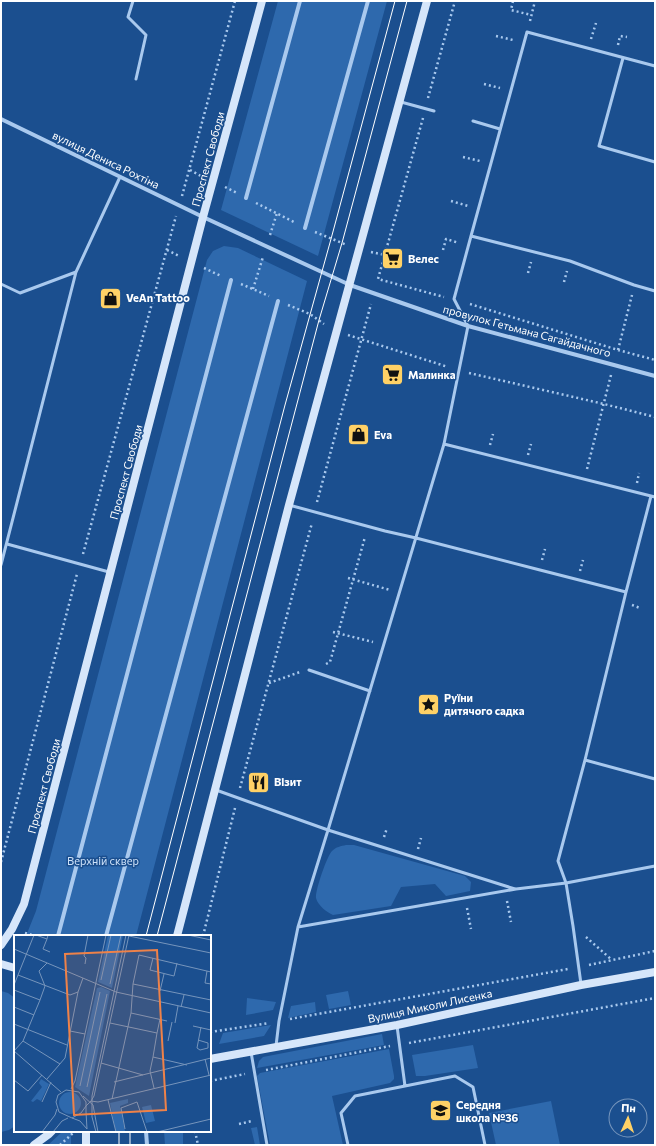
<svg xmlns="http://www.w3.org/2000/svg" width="656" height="1146" font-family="Commissioner,sans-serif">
	<rect width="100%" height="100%" fill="#1b4f8f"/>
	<!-- green -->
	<path fill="#2e69ad" d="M278,1H387L318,256L221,210Z
		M224,246L238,248L307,281L136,936H26L36,911L207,260L213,251Z
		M346,845H354L465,876L471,882L470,891L446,896L435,884L401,887L391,906L333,915C327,912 318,906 316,898C315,891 327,856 332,851C336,847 341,846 346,845Z
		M1,991L8,993L15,998V1126L9,1130L1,1132Z
		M348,991L351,1005L329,1009L326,995Z
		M247,998L276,1002L273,1010L246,1015Z
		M315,1002L316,1012L288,1018L291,1006Z
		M271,1025L264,1036L219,1044L223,1033Z
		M382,1034L384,1045L257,1068L259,1061L263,1057Z
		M473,1045L478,1068L425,1076H416L412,1055Z
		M389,1049L394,1076V1079L390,1083L332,1096L343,1145H270L257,1076L260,1073Z
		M551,1101L560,1145H496L489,1113Z
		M257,1127L260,1145H255L251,1128Z
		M63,1131H71V1145H48Z
		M164,1131H178L183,1133V1145H165Z"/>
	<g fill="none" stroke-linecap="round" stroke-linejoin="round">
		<!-- path -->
		<path stroke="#a9c9ee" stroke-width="2.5" stroke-dasharray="2 3" stroke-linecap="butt" d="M513,1L511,10L531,15
			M530,21L535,1
			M496,36L513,40
			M591,39L596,23
			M618,45L620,36L627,37
			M484,84L500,88
			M428,98L455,1
			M423,118L378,279L444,297
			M463,157L480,161
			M190,170L201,176
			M225,187L237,193
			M182,196L235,1
			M451,201L468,206
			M256,203L296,223
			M315,232L347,245
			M270,235L277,213
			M167,250L179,256
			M443,250L446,239L459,243
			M371,252L385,255
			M204,268L221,276
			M528,273L531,262
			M564,282L567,271
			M241,284L269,296
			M253,289L263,257
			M470,304L618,350L655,360
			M288,305L310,314L324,324
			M348,335L448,367
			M618,350L632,295
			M469,373L604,404L655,417
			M490,445L493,434
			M528,455L531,444
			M587,469L611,375
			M637,483L639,473
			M317,502L371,304
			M83,554L176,216
			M542,560L545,549
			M580,571L583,560
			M348,578L390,590
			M632,605L640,608
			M333,632L373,642
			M326,664L330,662L365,537
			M269,683L300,672
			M240,788L312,523
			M384,837L387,828
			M418,849L421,838
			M1,862L77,574
			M507,901L511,922
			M467,908L471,929
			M25,933L36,936
			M203,936L235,808
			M586,937L612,960
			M589,965L655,951
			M290,1019L568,969
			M210,1032L269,1023
			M409,1043L655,998
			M266,1070L390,1046
			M210,1081L245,1074
			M239,1124L252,1121
			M195,1131L198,1145
			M60,1145L73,1133"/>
		<!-- lane -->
		<path stroke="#a9c9ee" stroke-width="3" d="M133,1L128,17L146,35L136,79
			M623,58L599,146L655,162
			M401,102L434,111
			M473,121L500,129
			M471,236L527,32L655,66
			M1,284L20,293L76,272
			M444,444L655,497
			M289,505L385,531L416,538L540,570L626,592L651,496
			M7,544L109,572
			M1,565L76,272L120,177
			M626,592L585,760L655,779
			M309,670L370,691
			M216,790L328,830L515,889
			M298,927L516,889L566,883L655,866
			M581,984L573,926L566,883L558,861L585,760
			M397,1026L405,1086
			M276,1046L279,1021L298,927L328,830L444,444L468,326L454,299L471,236L570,261L634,285L655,291
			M251,1052L267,1145
			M348,1145L341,1113L355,1096L455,1076L473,1087L485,1145"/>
		<!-- street -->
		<path stroke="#a9c9ee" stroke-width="4" d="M1,119L203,217L350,285L468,326L655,376
			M246,198L300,1
			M305,228L368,1
			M58,936L231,280
			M106,936L278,301
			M146,1131L147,1145"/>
		<!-- secondary -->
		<path stroke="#d6e6fa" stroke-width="8" d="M177,936L289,505L427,1
			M1,945L12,929L24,904L203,217L262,1
			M1,964L15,968
			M210,1059L397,1025L581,985L655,972
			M86,1131V1145
			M34,1145L49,1134L52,1131"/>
		<!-- tram -->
		<path stroke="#fff" stroke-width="1" d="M146,936L285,405L331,239L395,1
			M157,936L319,320L342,243L407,1
			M119,1131V1145
			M130,1131V1145"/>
	</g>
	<!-- icons -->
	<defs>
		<symbol id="supermarket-square" viewBox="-11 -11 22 22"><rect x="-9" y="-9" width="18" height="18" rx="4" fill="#ffd166" stroke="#1b4f8f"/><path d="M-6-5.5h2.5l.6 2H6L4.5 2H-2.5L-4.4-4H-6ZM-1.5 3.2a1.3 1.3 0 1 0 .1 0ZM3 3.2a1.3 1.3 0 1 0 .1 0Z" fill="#111"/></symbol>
		<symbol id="shop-square" viewBox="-11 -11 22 22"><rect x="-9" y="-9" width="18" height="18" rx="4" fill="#ffd166" stroke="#1b4f8f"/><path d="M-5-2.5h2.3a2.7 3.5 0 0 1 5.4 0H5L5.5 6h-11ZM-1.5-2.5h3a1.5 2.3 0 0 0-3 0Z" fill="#111"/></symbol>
		<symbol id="sight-square" viewBox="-11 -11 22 22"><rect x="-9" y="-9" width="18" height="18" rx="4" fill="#ffd166" stroke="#1b4f8f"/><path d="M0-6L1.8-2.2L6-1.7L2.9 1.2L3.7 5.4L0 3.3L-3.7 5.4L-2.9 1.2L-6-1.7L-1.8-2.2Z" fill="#111"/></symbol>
		<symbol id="restaurant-square" viewBox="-11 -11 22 22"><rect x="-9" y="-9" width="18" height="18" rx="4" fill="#ffd166" stroke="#1b4f8f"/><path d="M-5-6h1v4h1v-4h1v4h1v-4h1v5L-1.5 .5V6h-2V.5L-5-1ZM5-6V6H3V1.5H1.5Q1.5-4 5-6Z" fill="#111"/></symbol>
		<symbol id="school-square" viewBox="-11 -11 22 22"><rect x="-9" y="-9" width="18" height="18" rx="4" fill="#ffd166" stroke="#1b4f8f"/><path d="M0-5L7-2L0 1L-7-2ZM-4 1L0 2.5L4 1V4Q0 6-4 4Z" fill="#111"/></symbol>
	</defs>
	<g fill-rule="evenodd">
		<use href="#supermarket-square" x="380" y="246" width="25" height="25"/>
		<use href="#shop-square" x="98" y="286" width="25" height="25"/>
		<use href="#supermarket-square" x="380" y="362" width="25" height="25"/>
		<use href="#shop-square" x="346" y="422" width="25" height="25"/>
		<use href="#sight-square" x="416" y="692" width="25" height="25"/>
		<use href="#restaurant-square" x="246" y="770" width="25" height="25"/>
		<use href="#school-square" x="428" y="1098" width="25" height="25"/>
	</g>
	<g text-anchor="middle" stroke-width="3" stroke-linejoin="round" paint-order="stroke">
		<!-- street labels -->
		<g font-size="11" fill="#fff" stroke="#1b4f8f">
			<text transform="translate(208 159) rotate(-75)" y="4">Проспект Свободи</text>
			<text transform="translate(106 160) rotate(26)" y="4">вулиця Дениса Рохтіна</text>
			<text transform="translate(527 331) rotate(15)" y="4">провулок Гетьмана Сагайдачного</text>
			<text transform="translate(126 472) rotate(-75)" y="4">Проспект Свободи</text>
			<text transform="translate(44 786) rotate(-75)" y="4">Проспект Свободи</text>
			<text transform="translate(430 1006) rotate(-12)" y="4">Вулиця Миколи Лисенка</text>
		</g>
		<!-- poi labels -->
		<g font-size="11" font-weight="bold" fill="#fff" stroke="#1b4f8f" text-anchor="start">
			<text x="408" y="263">Велес</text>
			<text x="126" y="302">VeAn Tattoo</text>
			<text x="408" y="379">Малинка</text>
			<text x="374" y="439">Eva</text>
			<text x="444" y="702">Руїни<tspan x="444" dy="13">дитячого садка</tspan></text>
			<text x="274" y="786">Візит</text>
			<text x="456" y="1109">Середня<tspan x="456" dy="13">школа №36</tspan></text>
		</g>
		<!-- park labels -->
		<g font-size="11" fill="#cfe3fa" stroke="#1b4f8f">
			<text x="103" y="865">Верхній сквер</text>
		</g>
	</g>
	<!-- overview -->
	<g transform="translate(14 935)">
		<rect width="197" height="197" fill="#1b4f8f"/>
		<path d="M94,0H109L98,53L84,47ZM87,52L96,56L75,161L61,152L83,53ZM27,144L35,149L27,166L23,164L19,167L17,166L28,152L25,148ZM45 168a11 11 0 1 1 22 0a11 11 0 1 1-22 0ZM114,164V168L106,171L111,196L102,197L96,168ZM137,170L141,186L132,188L128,172Z" fill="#2e69ad"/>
		<path fill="none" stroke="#7695bc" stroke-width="1" d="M22,0L33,4L34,0M174,0L197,5M115,1L197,18M33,4L29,14L36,17M0,14L102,57L197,78M139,23L136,35L160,41L163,28M71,29L72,23L70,21L74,0M193,36L191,48L197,49M4,40L56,60L64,57M87,45L97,0M96,49L107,0M119,49L125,20L197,37M0,50L20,0M0,55L26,65M146,56L150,39M0,72L20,80M167,72L170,60M117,78L153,86M96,88L143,98L146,84M161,88L164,71M0,89L53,110M179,91L197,95M56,96L71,99M143,98L139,122L173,130M184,105L194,108V113L186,115L183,113L187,92M9,106L46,129M154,106L158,87M0,116L9,106L26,65L31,51L25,36L33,28M0,116L47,157M139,122L136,136L140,153M191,124L195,140M87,128L129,140M33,144L51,123L64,57L69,43M0,145L14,156L28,140M100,147L197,123M66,151L86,57M73,152L93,59M57,154L61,146L92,0M69,161L79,170L84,197M98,164L117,78L119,49L197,65M94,165L102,197M77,166L84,167L197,140M28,167L37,147M58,183L66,186L73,194M73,194L72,177V167L65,157L52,155L44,160L42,167L45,177L58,183L67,178L72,171L77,166L80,161L115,0M111,194L107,173L123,167L133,197M28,197L41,180L43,174M39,197L48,186L54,183M82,197L78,182V161L112,0M143,197L197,184"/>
		<path fill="#ee8249" fill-opacity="0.15" stroke="#ee8249" stroke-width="2" d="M143,15L152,175L60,180L51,19Z"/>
		<rect width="197" height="197" fill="none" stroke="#fff" stroke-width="2"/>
	</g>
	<!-- border -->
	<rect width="656" height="1146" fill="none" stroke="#ffffff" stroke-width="4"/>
	<!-- north arrow -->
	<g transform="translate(628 1118) rotate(3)"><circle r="19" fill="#1b4f8f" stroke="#7695bc"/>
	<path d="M0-3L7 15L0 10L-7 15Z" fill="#ffd166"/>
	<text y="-6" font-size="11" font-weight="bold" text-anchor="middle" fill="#ffffff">Пн</text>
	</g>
</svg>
